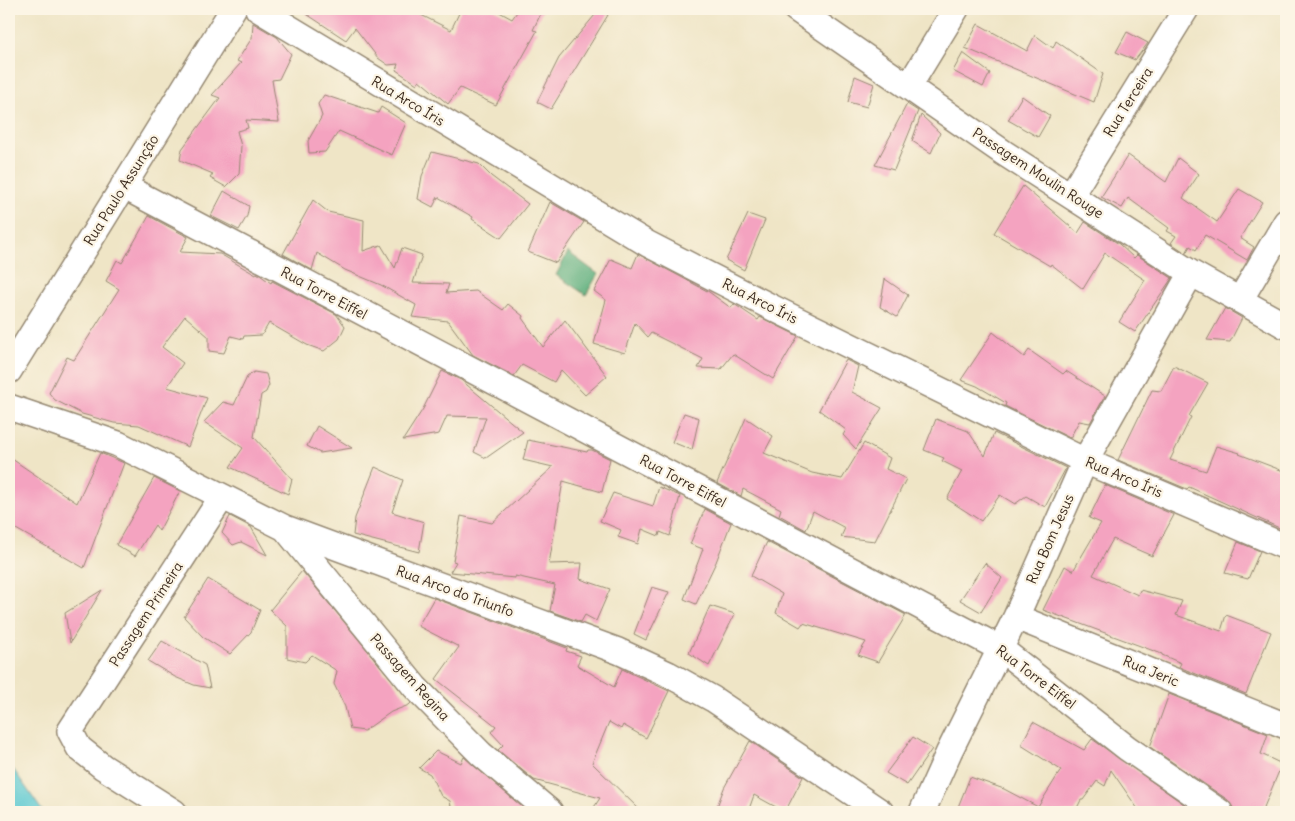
<svg xmlns="http://www.w3.org/2000/svg" width="1295" height="821" font-family="Delius,sans-serif">
	<rect width="100%" height="100%" fill="#fcf5e5"/>
	<filter id="ink" filterUnits="userSpaceOnUse"><feTurbulence type="fractalNoise" baseFrequency=".02" numOctaves="2"/><feDisplacementMap in="SourceGraphic" scale="10" xChannelSelector="R" yChannelSelector="G"/><feConvolveMatrix kernelMatrix="1 2 1 2 8 2 1 2 1" color-interpolation-filters="sRGB"/></filter>
	<filter id="wash" filterUnits="userSpaceOnUse"><feTurbulence type="fractalNoise" baseFrequency=".0096" numOctaves="4" result="noise"/><feDisplacementMap in="SourceGraphic" scale="20" xChannelSelector="R" yChannelSelector="G"/><feGaussianBlur stdDeviation="1.12" result="paint"/><feColorMatrix in="noise" values="0 0 0 0 0 0 0 0 0 0 0 0 0 0 0 0 0 1.4 0 .05"/><feComposite in="paint" operator="in"/></filter>
	<g filter="url(#wash)">
		<rect width="100%" height="100%" fill="#efe5c6"/>
		<!-- forest -->
		<path fill="#5bae7b" stroke="#4b6c4c" d="M568,252L598,274L586,295L556,275Z"/>
		<!-- water -->
		<path fill="#5cc9d2" stroke="#4c7a78" d="M9,763L43,812H9Z"/>
		<g id="blocks">
			<!-- building -->
			<path fill="#f4a3c0" d="M299,9H409L451,30L461,9H494L512,19L519,9H543L533,30L537,31L496,105L460,88L448,104L419,80L417,84L396,70L398,64L388,65L378,58L355,28L346,40Z
				M600,9L608,15L551,109L537,102L559,58Z
				M253,23L277,37L291,54L279,79L272,80L279,122L246,120L248,128L237,131L241,146L239,174L226,187L210,178L213,174L180,160L182,149L220,98L212,95L241,63L237,61L252,38Z
				M978,24L1027,51L1035,35L1053,48L1056,41L1103,74L1094,102L965,48Z
				M1127,32L1148,43L1135,60L1116,52Z
				M963,53L990,73L983,87L953,71Z
				M855,76L874,84L867,107L848,102Z
				M324,95L378,113L381,107L406,123L392,155L339,131L325,152L309,153L308,141L322,116L318,104Z
				M1022,96L1050,116L1038,137L1008,120Z
				M907,104L918,111L894,170L875,165Z
				M921,115L940,133L931,153L912,141Z
				M432,152L479,164L491,176L528,204L501,238L472,219L473,217L438,197L433,207L418,199L422,176Z
				M1128,155L1166,182L1178,158L1199,174L1183,198L1217,222L1239,189L1262,202L1240,238L1254,247L1247,260L1205,235L1196,250L1190,246L1186,253L1171,243L1176,236L1167,231L1169,228L1128,198L1122,208L1101,197Z
				M1023,186L1078,233L1085,222L1119,244L1134,258L1137,255L1172,278L1135,332L1119,322L1145,280L1105,253L1083,289L1051,264L1050,266L994,233Z
				M224,191L249,206L247,216L239,230L211,216Z
				M313,200L328,212L364,220L363,251L381,245L395,268L402,248L422,255L413,283L449,284L446,293L476,291L503,310L508,304L523,316L522,318L543,347L565,320L607,376L585,395L561,370L554,382L522,365L514,376L473,355L448,321L412,317L416,305L381,285L345,270L317,253L312,270L283,254Z
				M550,202L584,222L556,263L528,252Z
				M748,214L765,220L744,270L726,260Z
				M149,216L188,237L180,252L220,254L256,275L257,273L271,283L272,281L336,314L345,326L339,339L324,351L307,345L269,323L262,335L244,336L243,339L231,336L224,353L209,351V337L185,316L162,347L183,363L167,387L207,398L188,447L139,425L114,423L82,414L55,400L49,393L67,357L74,360L119,289L106,281L117,260L122,263Z
				M638,254L709,292L731,308L734,304L758,320L760,317L798,336L773,379L733,354L721,369L698,368L703,359L651,333L648,337L635,323L625,353L594,344L606,300L594,291L611,259L632,268Z
				M885,279L908,295L897,317L880,307Z
				M1225,308L1242,318L1230,342L1207,340Z
				M993,332L1024,357L1029,350L1063,374L1066,371L1105,396L1090,423L1079,421L1070,438L1005,406L1006,403L977,386L961,380Z
				M846,360L858,366L852,392L882,408L856,449L843,435L846,430L819,410Z
				M1174,366L1208,383L1189,416L1191,417L1170,460L1206,471L1216,446L1240,453L1239,454L1286,472V531L1189,487L1187,489L1118,460L1152,390L1161,391Z
				M442,371L461,380L523,432L486,458L474,452L486,417L447,416L439,434L403,440L423,409Z
				M254,372L266,374L269,385L266,392L261,395L254,437L292,479L288,494L230,467L243,448L204,422L223,402L234,405L247,377Z
				M684,413L699,418L692,450L672,442Z
				M746,418L773,436L764,453L812,473L842,479L864,443L890,458L886,469L906,479L875,541L841,537L845,528L813,511L806,530L779,515L781,509L743,489L741,496L717,483Z
				M936,419L968,431L985,456L994,433L1066,468L1045,507L1026,496L1015,504L1000,495L981,521L947,499L962,471L942,461L944,458L924,450Z
				M317,426L352,448L320,453L307,446Z
				M528,440L587,452L588,450H592L610,459L602,492L563,481L549,564L582,563L580,579L610,589L596,621L585,615L581,622L550,611L555,585L515,576V578L450,572L456,562L453,561L461,516L492,523L553,467L523,460Z
				M100,453L124,463L84,568L9,525V457L77,503Z
				M375,467L403,480L392,512L424,522L419,552L353,535L355,518Z
				M154,478L180,491L159,531L155,525L135,556L116,545Z
				M1105,485L1174,515L1152,556L1113,539L1093,575L1138,595L1140,590L1182,601L1176,615L1221,631L1226,615L1271,632L1246,694L1179,667L1181,663L1162,655V654L1043,610L1065,566L1073,571L1101,523L1089,518Z
				M659,487L680,496L670,536L660,532L659,536L642,529L638,544L618,537L621,530L600,521L613,493L653,506Z
				M705,509L731,523L716,562L696,604L684,599L703,549L690,544Z
				M230,516L251,527L267,555L241,542L233,545L222,533Z
				M767,542L906,615L878,662L858,655L866,642L803,623L800,627L776,613L782,594L751,576Z
				M1238,542L1260,551L1248,579L1225,573Z
				M985,563L1002,578L981,612L960,600Z
				M302,571L411,703L409,705L391,712L364,731L350,729L345,707L334,684L337,671L312,655L305,662L287,658V626L270,610Z
				M208,579L260,610L251,632L230,654L203,637L184,617Z
				M652,587L669,592L646,640L634,634Z
				M102,590L70,643L65,613Z
				M434,598L567,648L566,651L581,656L577,665L614,687L622,669L669,691L646,738L623,725L621,729L609,722L592,763L642,812H591L600,798L534,780L498,750L503,745L491,732L496,726L436,679L459,647L418,626Z
				M710,606L735,614L709,666L689,653Z
				M162,641L205,665L210,688L194,685L175,677L148,661Z
				M1169,694L1268,734L1261,754L1282,764L1262,812H1234L1228,800L1150,747Z
				M1033,722L1084,750L1092,739L1195,812H1140L1111,770L1105,786L1097,781L1083,800H1081L1075,812H956L970,777L1004,789L1038,807L1061,770L1021,745Z
				M913,737L932,749L907,785L886,773Z
				M750,741L803,777L785,812L754,795L748,812H715L724,788Z
				M436,751L461,763L464,757L528,812H452L450,801L441,796L430,774L419,768Z"/>
		</g>
	</g>
	<g filter="url(#ink)">
		<use href="#blocks" fill-opacity="0" stroke="#958872" stroke-width="1"/>
		<g fill="none" stroke-linecap="round" stroke-linejoin="round">
			<defs>
				<path id="minor" d="M258,9L648,244L773,308L1085,461L1286,547
					M796,9L1004,153L1191,273L1286,326
					M909,86L956,9
					M123,186L1001,649L1127,748L1220,812
					M1071,195L1186,9
					M1240,300L1286,222
					M9,371L233,9
					M9,407L118,444L285,528L618,651L668,674L713,699L881,812
					M285,528L415,687L481,754L550,812
					M1016,617L1286,726
					M174,812L103,767L79,748L70,731L222,497
					M922,812L949,752L1016,617L1085,461L1191,273"/>
			</defs>
			<!-- minor casing -->
			<use href="#minor" stroke="#958872" stroke-width="28"/>
			<!-- minor -->
			<use href="#minor" stroke="#fff" stroke-width="25"/>
		</g>
	</g>
	<g text-anchor="middle" stroke-width="4.5" stroke-linejoin="round" paint-order="stroke">
		<!-- street labels -->
		<g font-size="14" fill="#3b2a1e" stroke="#fcf5e5">
			<text transform="translate(408 101) rotate(31)" y="5">Rua Arco Íris</text>
			<text transform="translate(1128 102) rotate(-58)" y="5">Rua Terceira</text>
			<text transform="translate(1038 173) rotate(33)" y="5">Passagem Moulin Rouge</text>
			<text transform="translate(121 190) rotate(-58)" y="5">Rua Paulo Assunção</text>
			<text transform="translate(324 293) rotate(28)" y="5">Rua Torre Eiffel</text>
			<text transform="translate(760 301) rotate(27)" y="5">Rua Arco Íris</text>
			<text transform="translate(1124 477) rotate(23)" y="5">Rua Arco Íris</text>
			<text transform="translate(683 481) rotate(28)" y="5">Rua Torre Eiffel</text>
			<text transform="translate(1050 539) rotate(-66)" y="5">Rua Bom Jesus</text>
			<text transform="translate(455 591) rotate(20)" y="5">Rua Arco do Triunfo</text>
			<text transform="translate(146 614) rotate(-57)" y="5">Passagem Primeira</text>
			<text transform="translate(1151 671) rotate(22)" y="5">Rua Jeric</text>
			<text transform="translate(410 677) rotate(48)" y="5">Passagem Regina</text>
			<text transform="translate(1036 677) rotate(37)" y="5">Rua Torre Eiffel</text>
		</g>
	</g>
	<!-- margin -->
	<rect width="1295" height="821" fill="none" stroke="#fcf5e5" stroke-width="30"/>
</svg>
